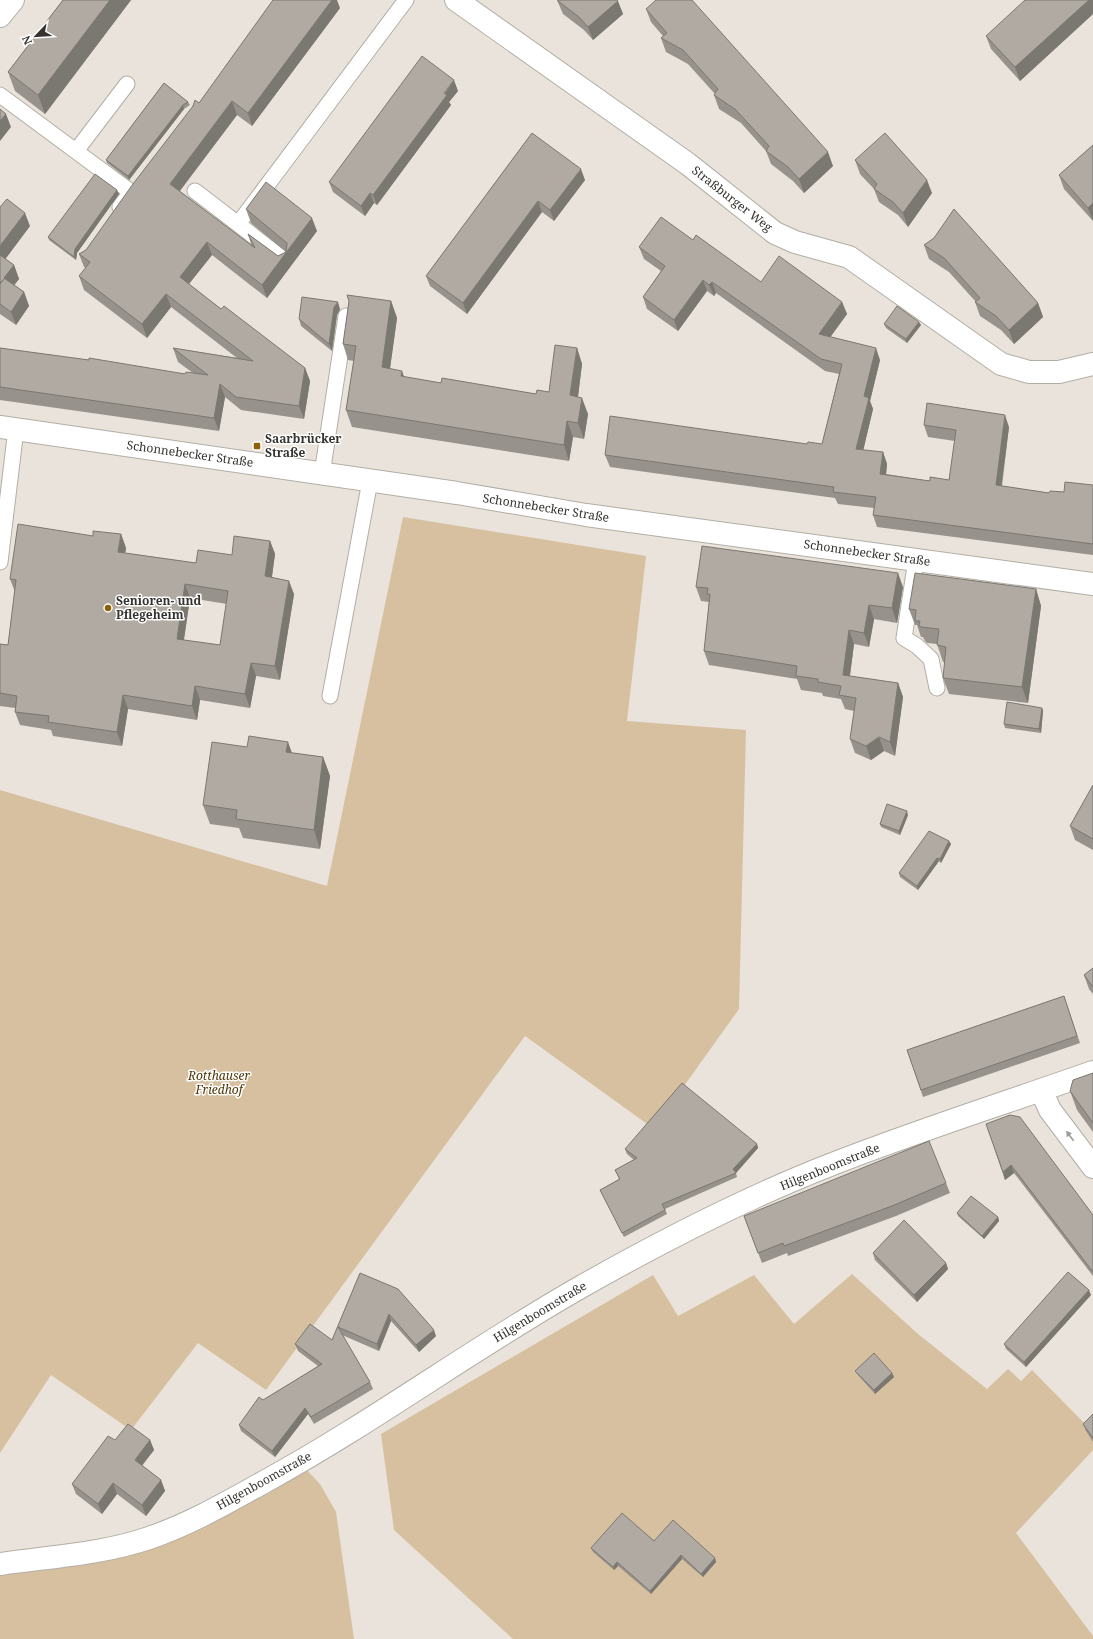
<svg xmlns="http://www.w3.org/2000/svg" width="1093" height="1639" font-family="'Noto Serif',serif">
	<rect width="100%" height="100%" fill="#e9e3db"/>
	<!-- green -->
	<path fill="#d7c09f" d="M403,517L646,556L627,721L746,730L739,1009L684,1086L650,1126L525,1036L266,1390L198,1343L131,1430L51,1375L0,1453V790L327,886Z
		M852,1274L918,1334L987,1389L1008,1369L1021,1381L1032,1370L1093,1432V1450L1016,1533L1093,1636V1639H513L394,1530L381,1434L653,1275L678,1316L754,1275L794,1324Z
		M304,1467L320,1484L336,1512L354,1639H0V1567L107,1552Z"/>
	<g fill="none" stroke-linecap="round" stroke-linejoin="round">
		<defs>
			<path id="lane" d="M0,95L131,192L120,207
				M76,151L127,84
				M195,191L238,224L406,0
				M238,224L284,260
				M322,474L346,316
				M916,560L904,638L917,646L931,659L937,688
				M0,562L16,429
				M330,696L370,481"/>
			<path id="street" d="M456,0L688,164L775,233L795,242L849,257L1001,364L1029,372H1059L1093,364
				M0,16L13,0
				M0,427L457,493L586,515L1093,584
				M1041,1090L1050,1110L1093,1167
				M0,1564C48,1557 103,1554 149,1538C190,1524 226,1503 264,1482C372,1423 472,1349 579,1288C660,1242 743,1199 830,1165C916,1131 1005,1103 1093,1072"/>
		</defs>
		<!-- lane casing -->
		<use href="#lane" stroke="#b3aea5" stroke-width="17"/>
		<!-- street casing -->
		<use href="#street" stroke="#b3aea5" stroke-width="24"/>
		<!-- lane -->
		<use href="#lane" stroke="#fff" stroke-width="15"/>
		<!-- street -->
		<use href="#street" stroke="#fff" stroke-width="22"/>
	</g>
	<!-- wall -->
	<path fill="#97928b" fill-rule="evenodd" d="M63,0H131L45,114L15,91L8,72Z
		M557,0H617L623,14L593,40L584,30L563,14Z
		M1093,0V14L1020,81L991,49L986,36Z
		M340,8L252,126L237,115L180,191L252,247L248,234L278,256L286,252L251,223L246,209L317,231L267,298L212,255L189,284L221,309L305,368L310,381L304,419L241,410L225,397L219,431L0,400V348L185,374L193,373L178,362L173,348L237,358L171,307L147,338L84,290L79,276L86,268L84,267L79,254L86,250L199,103Z
		M646,9L833,166L804,193L793,181L771,164L766,151L741,123L719,109L714,95L715,94L688,64L666,52L661,38L663,36L651,22Z
		M164,83L188,102L190,105L184,109L129,180L107,163L106,160Z
		M458,91L449,102L451,105L377,205L374,203L365,216L333,192L329,182Z
		M532,133L585,180L554,221L542,212L467,314L430,286L426,276Z
		M1093,145V221L1064,189L1059,175Z
		M855,160L932,193L908,227L898,215L879,202L874,189L860,174Z
		M119,194L77,253L76,260L49,240L48,237Z
		M0,207L30,226L5,259L14,265L19,279L14,285L24,292L29,306L16,325L0,314Z
		M693,240L761,282L842,302L847,314L830,337L880,360L870,401L873,409L863,450L883,452L887,464L886,474L930,481L949,480L955,441L928,437L924,425L1009,427L1002,486L1049,493L1064,492L1093,485V555L877,527L873,515L874,508L838,504L835,498L610,467L605,455L807,444H822L839,374L825,371L716,293L714,296L707,291L678,331L647,309L643,297L661,271L644,259L639,247Z
		M924,245L1038,303L1043,317L1014,344L1001,330L980,316L975,302H976L949,272L929,259Z
		M349,301H391L397,318L390,368L404,377L441,383L536,394L549,392L577,348L582,364L578,397L588,414L584,439L573,437L569,461L352,427L346,410L354,361L348,360L343,344Z
		M340,309L337,315L332,351L301,326L299,319Z
		M884,324L921,325L907,343L886,328Z
		M121,534L126,548L125,553L196,563L232,555L270,541L275,554L272,577L294,594L280,680L256,676L250,708L200,700L197,720L128,709L122,746L53,736L51,730L20,725L15,712V708L0,706V644L8,645L15,592L10,579L93,536ZM190,598L227,604L220,645L184,640Z
		M696,587H903L897,623L874,619L869,647L854,644L850,676L898,683L903,697L895,756L884,751L871,760L855,753L850,739L854,711L845,709L841,699L823,696L822,693L801,690L797,679L709,665L704,651L709,602L701,601Z
		M1036,589L1041,606L1028,703L949,694L943,678L945,662H943L937,644L927,643L925,641L923,637H921L917,625H915L909,609Z
		M1042,708L1043,711L1041,733L1005,728L1004,724Z
		M247,747L323,757L330,776L320,849L243,838L239,828L210,824L203,805Z
		M1093,785V850L1075,840L1070,826Z
		M908,815L900,835L881,827L880,824Z
		M949,841L951,844L941,863L939,861L918,890L900,877L899,873Z
		M1093,968V994L1089,989L1084,975Z
		M1064,996L1080,1043L923,1097L907,1050Z
		M1093,1073V1132L1077,1110L1070,1091Z
		M986,1124L1093,1215V1276L1014,1173L1005,1180Z
		M757,1144L758,1148L736,1173L737,1177L665,1209L667,1214L624,1237L602,1194L600,1190L619,1179L615,1170L634,1160L627,1154L625,1149Z
		M946,1183L950,1193L896,1216L788,1256L787,1253L762,1263L744,1216Z
		M957,1213L998,1217L999,1221L984,1239L958,1216Z
		M873,1253L946,1263L948,1269L917,1302L875,1260Z
		M360,1273L436,1336L419,1352L391,1321L379,1351L342,1335L370,1382L373,1389L314,1424L308,1414L275,1457L241,1431L239,1425L263,1400L318,1366L298,1351L295,1344L332,1340Z
		M1091,1295L1026,1367L1006,1349L1004,1344Z
		M855,1371L892,1373L894,1377L875,1394L857,1374Z
		M1093,1414V1442L1086,1431L1083,1424Z
		M115,1440H150L154,1450L142,1466L161,1480L165,1491L146,1516L117,1494L102,1514L76,1494L72,1484Z
		M654,1541L715,1558L716,1562L703,1577L682,1559L651,1594L618,1566L614,1570L593,1552L591,1548Z"/>
	<!-- shaded-wall -->
	<path fill="#7b7771" d="M110,0H131L45,114L38,95Z
		M332,0H337L340,8L252,126L248,113Z
		M1089,0H1093V14L1020,81L1015,67Z
		M618,1L623,14L593,40L588,27Z
		M454,80L458,91L449,102L451,105L377,205L373,195Z
		M232,101L237,115L175,197L170,184Z
		M183,105L184,109L129,180L128,176Z
		M6,114L11,127L0,141V121Z
		M828,152L833,166L804,193L799,179Z
		M581,169L585,180L554,221L550,210Z
		M927,180L932,193L908,227L903,213Z
		M117,190L119,194L77,253L76,260L74,257L75,249Z
		M370,193L374,203L365,216L361,206Z
		M538,201L542,212L467,314L463,303Z
		M1093,203V221L1088,208Z
		M25,213L30,226L1,265L0,263V246Z
		M312,218L317,231L267,298L262,285Z
		M207,242L212,255L184,290L180,277Z
		M14,265L19,279L9,292L4,278Z
		M703,280L707,291L678,331L674,320Z
		M712,282L716,293L714,296L709,285Z
		M24,292L29,306L16,325L11,312Z
		M166,294L171,307L147,338L142,324Z
		M391,301L397,318L388,383L382,367Z
		M338,302L340,309L337,315L332,351L329,344L334,307Z
		M842,302L847,314L824,346L819,334Z
		M1038,303L1043,317L1014,344L1009,330Z
		M919,322L921,325L907,343L906,339Z
		M577,348L582,364L576,412L570,395Z
		M876,348L880,360L870,401L873,409L861,460L856,449L864,396Z
		M305,368L310,381L304,419L299,406Z
		M402,371L408,387L401,376Z
		M220,384L225,397L219,431L214,418Z
		M582,398L588,414L584,439L578,423Z
		M1005,415L1009,427L1000,496L996,485Z
		M567,421L573,437L569,461L564,445Z
		M883,452L887,464L885,485L880,474Z
		M121,534L126,548L123,566L118,552Z
		M270,541L275,554L270,590L265,576Z
		M898,573L903,587L897,623L892,608Z
		M289,581L294,594L280,680L275,666Z
		M185,584L190,598L182,652L177,639Z
		M1036,589L1041,606L1028,703L1022,687Z
		M869,605L874,619L869,647L864,633Z
		M849,630L854,644L848,689L843,675Z
		M251,663L256,676L250,708L245,694Z
		M898,683L903,697L895,756L890,742Z
		M195,686L200,700L197,720L192,706Z
		M123,695L128,709L122,746L117,732Z
		M1042,708L1043,711L1041,733L1039,729Z
		M879,737L884,751L871,760L866,746Z
		M288,742L295,761L286,752Z
		M323,757L330,776L320,849L314,830Z
		M907,811L908,815L900,835L899,831Z
		M949,841L951,844L941,863L940,859Z
		M937,858L939,861L918,890L917,886Z
		M757,1144L758,1148L736,1173L733,1169Z
		M1011,1165L1014,1173L1005,1180L1003,1172Z
		M998,1217L999,1221L984,1239L982,1236Z
		M946,1263L948,1269L917,1302L914,1295Z
		M1089,1290L1091,1295L1026,1367L1024,1362Z
		M389,1314L391,1321L379,1351L377,1344Z
		M434,1330L436,1336L419,1352L416,1345Z
		M892,1373L894,1377L875,1394L874,1390Z
		M305,1408L308,1414L275,1457L272,1451Z
		M150,1440L154,1450L138,1470L135,1460Z
		M161,1480L165,1491L146,1516L142,1505Z
		M113,1483L117,1494L102,1514L98,1504Z
		M681,1555L682,1559L651,1594L650,1591Z
		M715,1558L716,1562L703,1577L701,1574Z
		M617,1562L618,1566L614,1570L613,1567Z"/>
	<!-- building -->
	<path fill="#b0aaa2" stroke="#7b7771" fill-rule="evenodd" d="M63,0H110L38,95L8,72Z
		M273,0H332L248,113L232,101L170,184L255,248L248,234L278,256L286,252L287,243L246,209L266,182L312,218L262,285L207,242L180,277L221,309L224,306L305,368L299,406L236,397L220,384L214,418L0,387V348L89,360V358L185,374L186,372L208,375L173,348L253,361L166,294L142,324L79,276L90,262L79,254L86,250L133,184L193,106L195,100L199,103Z
		M558,0H617L618,1L588,27L579,17L558,1Z
		M656,0H692L828,152L799,179L788,167L766,151L769,146L736,110L714,95L718,89L683,50L661,38L667,33L646,9Z
		M1025,0H1089L1015,67L986,36Z
		M422,56L454,80L444,93L447,95L373,195L370,193L361,206L329,182Z
		M164,83L188,102L183,105L128,176L106,160Z
		M0,109L6,114L0,121Z
		M532,133L581,169L550,210L538,201L463,303L426,276Z
		M885,133L927,180L903,213L893,202L874,189L877,184L855,160Z
		M1093,145V203L1088,208L1059,175Z
		M95,174L117,190L75,249L74,257L48,237Z
		M7,199L25,213L0,246V207Z
		M954,209L1038,303L1009,330L996,316L975,302L980,298L944,258L924,245L934,238Z
		M661,217L693,240L696,235L761,282L779,256L842,302L819,334L876,348L864,396L869,398L856,449L883,452L880,474L930,481V477L949,480L956,430L924,425L927,403L1005,415L996,485L1049,493L1050,491L1064,492L1065,482L1093,485V544L873,515L876,497L833,492L834,487L605,455L610,416L807,444L808,442L822,444L842,364L821,359L712,282L709,285L703,280L674,320L643,297L665,266L639,247Z
		M0,255L14,265L4,278L24,292L11,312L0,304V284L4,279L0,283Z
		M347,295L391,301L382,367L402,371L401,376L441,383L442,378L536,394L537,390L549,392L555,345L577,348L570,395L582,398L578,423L567,421L564,445L346,410L356,346L343,344L349,301Z
		M302,297L338,302L334,307L329,344L299,319Z
		M897,306L919,322L906,339L884,324Z
		M18,524L93,536V531L121,534L118,552L196,563L198,550L232,555L234,536L270,541L265,576L289,581L275,666L251,663L245,694L195,686L192,706L123,695L117,732L48,722L49,716L15,712L17,696L0,693V644L8,645L16,580L10,579ZM185,584L228,591L220,645L177,639Z
		M702,546L898,573L892,608L869,605L864,633L849,630L843,675L898,683L890,742L879,737L866,746L850,739L856,698L839,695L841,686L818,682V679L796,676L797,666L704,651L710,594H707L708,588L696,587Z
		M915,573L1036,589L1022,687L943,678L946,647L937,645L939,629L921,627L919,625L920,621H915L916,610L909,609Z
		M1007,702L1042,708L1039,729L1004,724Z
		M249,736L288,742L286,752L323,757L314,830L236,819L237,810L203,805L212,742L247,747Z
		M1093,785V839L1070,826Z
		M887,804L907,811L899,831L880,824Z
		M929,831L949,841L940,859L937,858L917,886L899,873Z
		M1093,968V987L1084,975Z
		M1064,996L1077,1036L921,1090L907,1050Z
		M1093,1073V1123L1070,1091L1073,1080Z
		M682,1083L757,1144L733,1169L736,1173L662,1204L665,1210L622,1233L600,1190L620,1179L615,1170L637,1158L625,1149Z
		M1010,1115L1020,1117L1093,1215V1272L1011,1165L1003,1172L986,1124Z
		M929,1141L946,1183L892,1206L784,1246L783,1243L758,1253L744,1216Z
		M971,1196L998,1217L982,1236L957,1213Z
		M904,1220L946,1263L914,1295L873,1253Z
		M1068,1272L1089,1290L1024,1362L1004,1344Z
		M360,1273L398,1289L434,1330L416,1345L389,1314L377,1344L338,1327L370,1382L311,1417L305,1408L272,1451L239,1425L259,1397L263,1400L322,1364L295,1344L310,1324L332,1340Z
		M874,1353L892,1373L874,1390L855,1371Z
		M1093,1414V1438L1083,1424Z
		M128,1424L150,1440L135,1460L161,1480L142,1505L113,1483L98,1504L72,1484L108,1436L115,1440Z
		M622,1513L654,1541L673,1520L715,1558L701,1574L681,1555L650,1591L617,1562L613,1567L591,1548Z"/>
	<!-- one-way arrows -->
	<defs><path id="oneway-solid" d="M-6-.8H1V-3.2L6.5 0L1 3.2V.8H-6Z"/></defs>
	<use fill="#9a9a98" href="#oneway-solid" transform="translate(1070 1136) rotate(-127)"/>
	<!-- markers -->
	<g fill="#8d6107" stroke="#fff" stroke-width="1.5">
		<rect x="253" y="442" width="8" height="8" rx="2"/>
		<circle cx="108" cy="608" r="4"/>
	</g>
	<g text-anchor="middle" stroke-width="3" stroke-linejoin="round" paint-order="stroke">
		<!-- street labels -->
		<g font-size="12" fill="#363430" stroke="#fff">
			<text transform="translate(732 199) rotate(38)" y="4">Straßburger Weg</text>
			<text transform="translate(190 454) rotate(8)" y="4">Schonnebecker Straße</text>
			<text transform="translate(546 508) rotate(9)" y="4">Schonnebecker Straße</text>
			<text transform="translate(867 553) rotate(8)" y="4">Schonnebecker Straße</text>
			<text transform="translate(830 1167) rotate(-22)" y="4">Hilgenboomstraße</text>
			<text transform="translate(540 1312) rotate(-31)" y="4">Hilgenboomstraße</text>
			<text transform="translate(264 1481) rotate(-29)" y="4">Hilgenboomstraße</text>
		</g>
		<!-- poi labels -->
		<g font-size="12" font-weight="bold" fill="#363430" stroke="#fff" text-anchor="start">
			<text x="265" y="443">Saarbrücker<tspan x="265" dy="14">Straße</tspan></text>
			<text x="116" y="605">Senioren- und<tspan x="116" dy="14">Pflegeheim</tspan></text>
		</g>
		<!-- park labels -->
		<g font-size="12" font-style="italic" fill="#4d3407" stroke="#fff">
			<text x="219" y="1080">Rotthauser<tspan x="219" dy="14">Friedhof</tspan></text>
		</g>
	</g>
	<!-- north arrow -->
	<g transform="translate(36 36) rotate(245)" stroke="#ffffff" stroke-width="3" paint-order="stroke">
	<path d="M0-3L7 15L0 10L-7 15Z" fill="#363430"/>
	<text y="-6" font-size="11" font-weight="bold" text-anchor="middle" fill="#363430">N</text>
	</g>
</svg>
